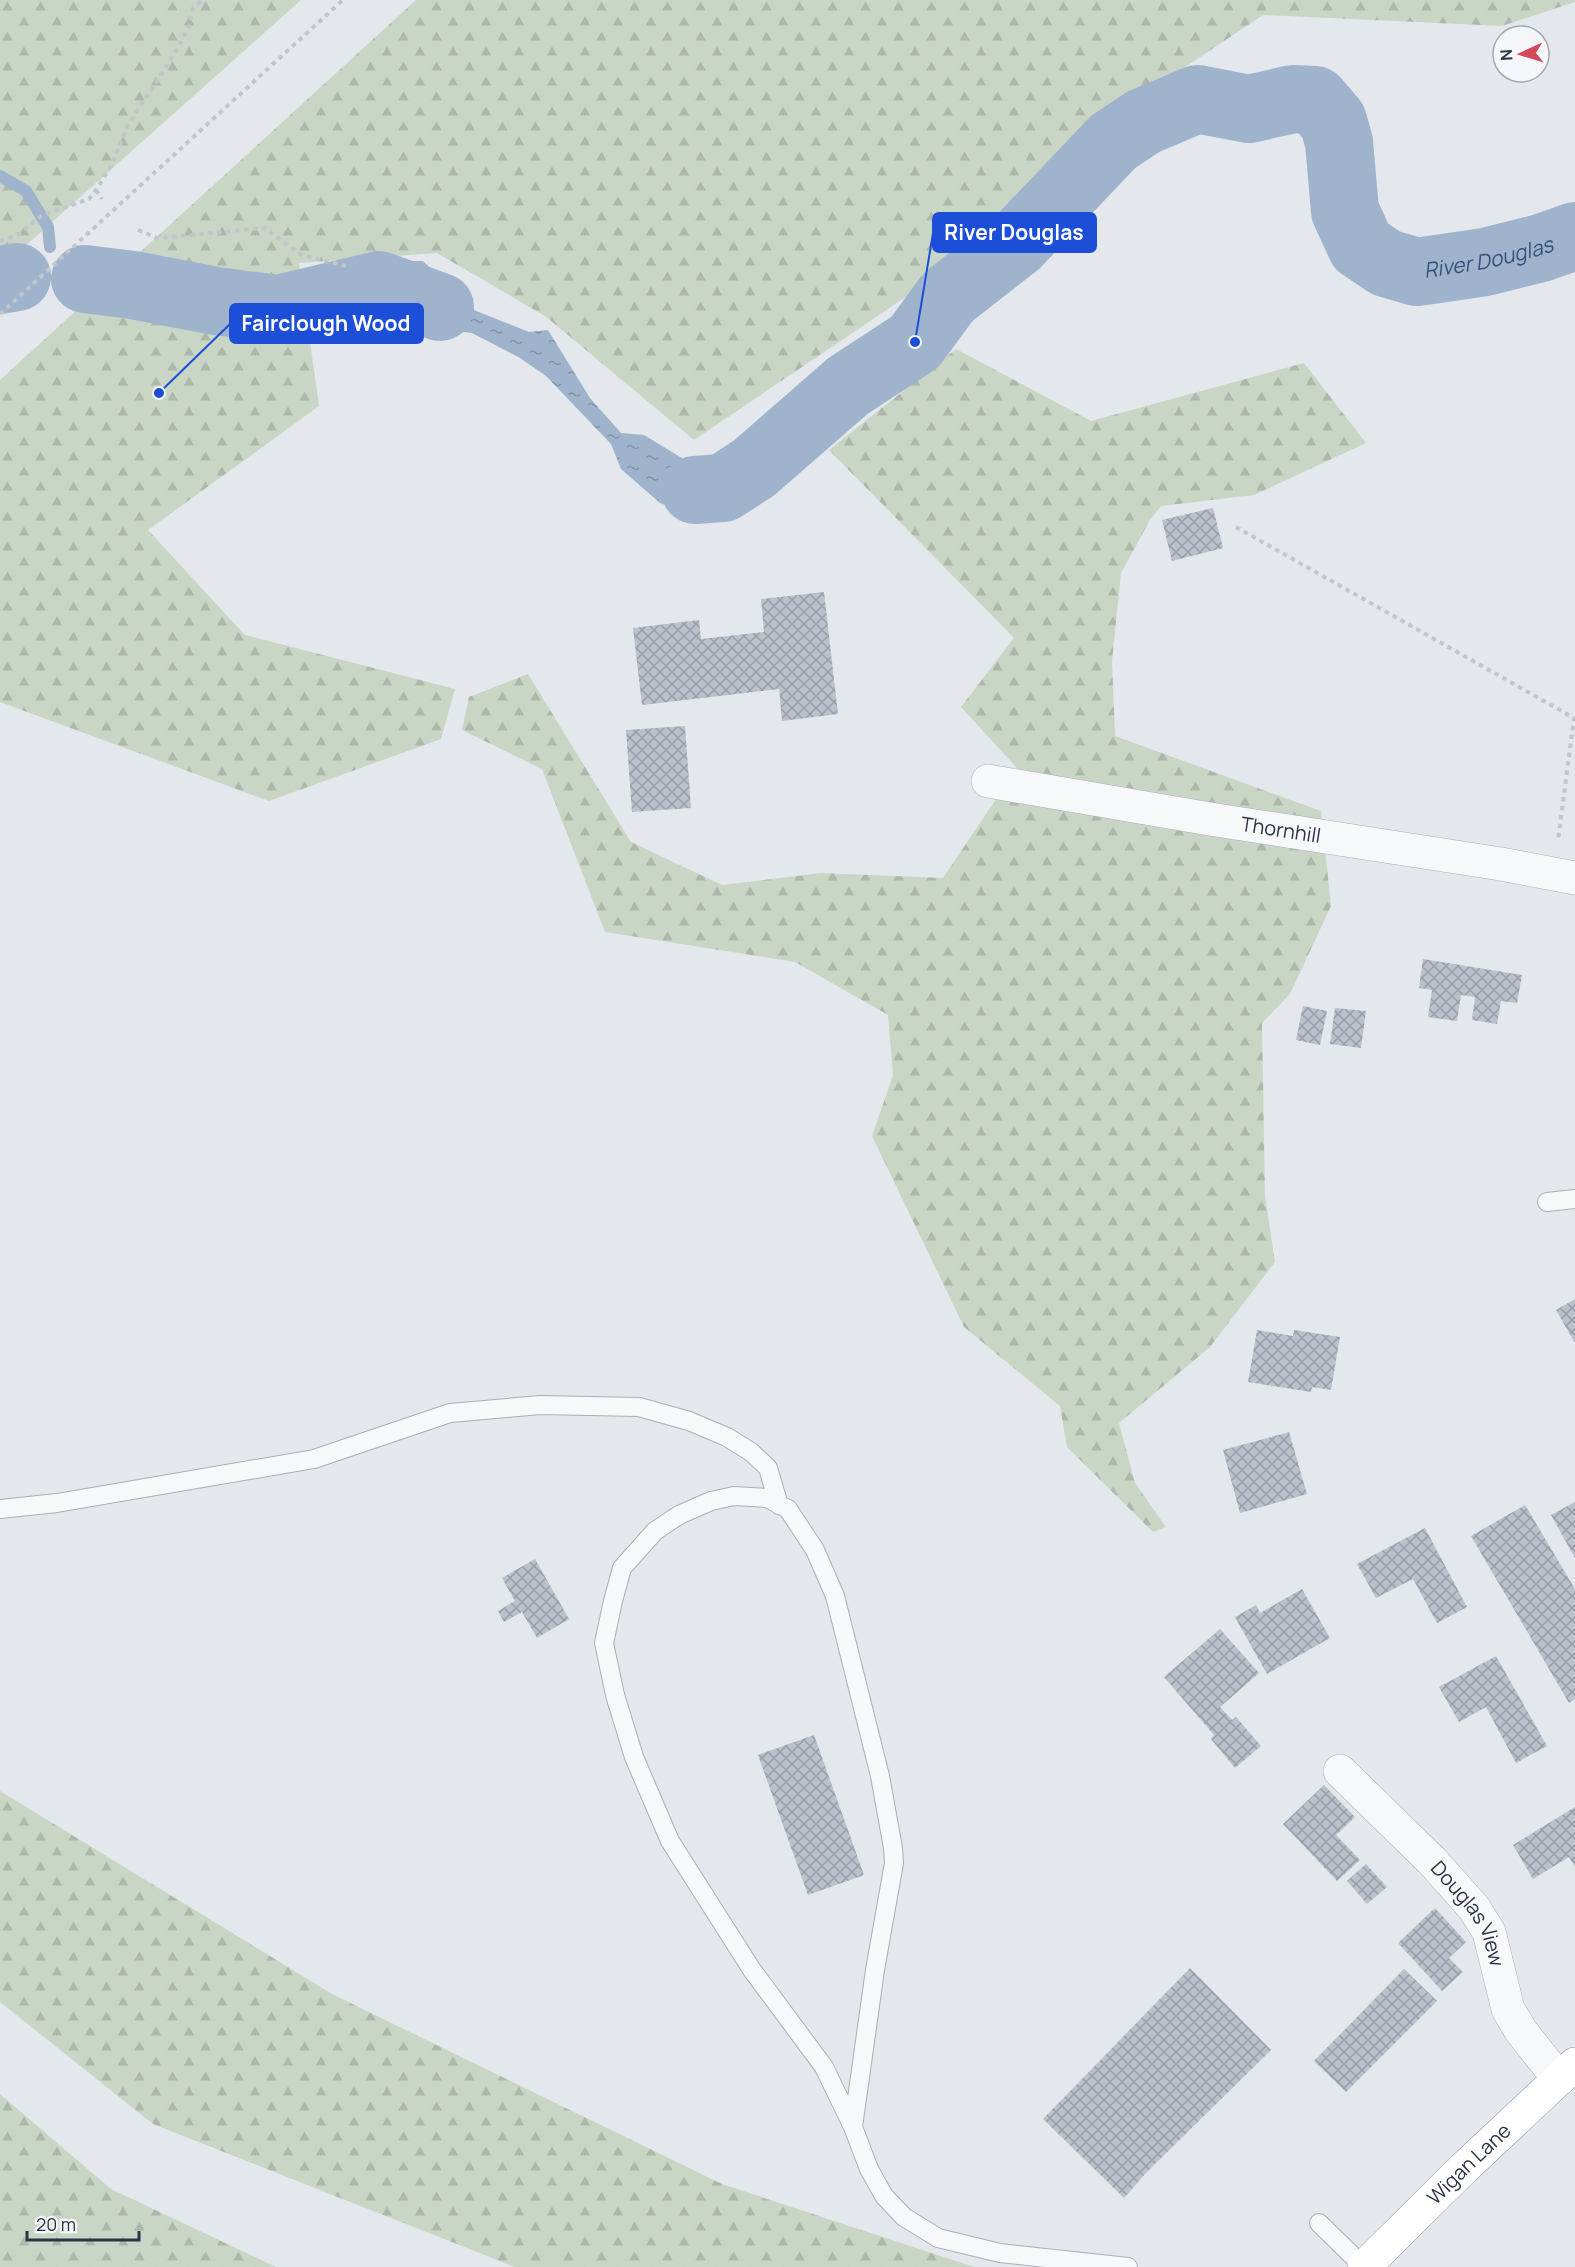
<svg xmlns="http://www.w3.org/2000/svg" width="1575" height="2267" font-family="Manrope,sans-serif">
	<defs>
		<pattern id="forest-firs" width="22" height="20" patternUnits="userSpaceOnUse" patternTransform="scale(1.5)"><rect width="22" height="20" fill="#c9d6c5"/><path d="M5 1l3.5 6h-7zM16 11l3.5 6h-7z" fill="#adb8ab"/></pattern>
		<pattern id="water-ripples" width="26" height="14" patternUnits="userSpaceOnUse" patternTransform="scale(1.5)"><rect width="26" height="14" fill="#9fb4cc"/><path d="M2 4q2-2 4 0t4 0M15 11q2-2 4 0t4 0" fill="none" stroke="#8293a7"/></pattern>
		<pattern id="building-cross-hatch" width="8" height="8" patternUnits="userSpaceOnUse" patternTransform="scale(1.5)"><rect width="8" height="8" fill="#bbc0ca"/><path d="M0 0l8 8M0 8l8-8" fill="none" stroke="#989da6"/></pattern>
	</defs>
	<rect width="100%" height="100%" fill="#e4e7ec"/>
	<!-- forest -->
	<path fill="url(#forest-firs)" d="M0,0H301L14,256L0,267Z
		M416,0H1575V2L1502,26L1263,15L1085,134L910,294L694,440L545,316L437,253L299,263L319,406L148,530L245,635L455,689L441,739L269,801L0,702V380Z
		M956,349L1091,421L1304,363L1366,443L1254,495L1161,506L1150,520L1121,573L1112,661L1115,736L1321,811L1331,906L1290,994L1262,1023L1265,1196L1275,1262L1210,1347L1119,1423L1135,1483L1166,1527L1153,1532L1067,1447L1060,1406L964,1327L872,1136L893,1075L888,1015L795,962L605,932L542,769L462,730L469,697L528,674L631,842L722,885L821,873L943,878L1017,768L961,707L1014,638L829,450Z
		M0,1791L332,1994L722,2184L974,2267H515L153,2124L0,2002Z
		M0,2094L111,2189L276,2267H0Z"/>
	<!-- water -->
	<path fill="url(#water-ripples)" d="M388,261H423L474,310L529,332L548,330L590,398L621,433L644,435L700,469L741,458L765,440L778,454V486L744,509L706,521L660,503L621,469L611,444L546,376L520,358L472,333L415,326L396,316L384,331L354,307L351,283L396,279Z"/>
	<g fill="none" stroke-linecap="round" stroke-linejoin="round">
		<!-- stream -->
		<path stroke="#9fb4cc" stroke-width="12" d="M0,176L26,191L48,227L50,247"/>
		<!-- river -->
		<g stroke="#9fb4cc" stroke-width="68">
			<path d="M85,279L133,285L216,301L278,309L379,285L440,307"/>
			<path d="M0,280L17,277"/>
			<path id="s1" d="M695,490L723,488L754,468L848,386L915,342L948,297L1016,244L1113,142L1143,122L1197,99L1249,109L1293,99L1315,100L1333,121L1339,142L1345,211L1361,246L1386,263L1417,272L1485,262L1541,248L1575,236"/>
		</g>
	</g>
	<!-- building -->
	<path fill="url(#building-cross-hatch)" d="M1213,508L1223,548L1172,561L1162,520Z
		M824,592L838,714L782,721L779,689L642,705L633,628L699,620L701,639L764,632L761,599Z
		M685,726L691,808L632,812L626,730Z
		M1423,959L1522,975L1517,1003L1501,1001L1497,1024L1472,1020L1475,997L1461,995L1457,1021L1428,1017L1432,990L1419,988Z
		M1303,1006L1327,1011L1320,1045L1296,1040Z
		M1335,1008L1366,1011L1361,1048L1330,1044Z
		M1575,1299V1343L1556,1310Z
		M1257,1330L1293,1336L1294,1330L1340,1337L1331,1390L1312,1387L1311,1392L1248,1382Z
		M1289,1432L1307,1494L1240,1513L1223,1450Z
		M1575,1502V1558L1551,1515Z
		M1525,1505L1575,1589V1699L1569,1703L1471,1536Z
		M1425,1528L1467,1607L1437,1623L1413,1579L1376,1598L1357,1564Z
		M535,1559L569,1619L537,1638L522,1612L504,1622L498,1611L515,1601L502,1578Z
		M1302,1589L1330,1638L1267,1674L1235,1617L1256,1605L1260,1613Z
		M1220,1629L1259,1673L1220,1707L1232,1720L1236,1717L1261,1746L1235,1768L1211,1739L1214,1735L1164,1677Z
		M1496,1656L1547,1746L1516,1763L1486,1707L1459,1722L1439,1687Z
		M814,1735L864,1875L808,1895L758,1755Z
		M1324,1785L1355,1817L1336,1835L1360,1860L1337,1881L1283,1824Z
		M1575,1807V1867L1569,1857L1533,1879L1513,1845Z
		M1366,1864L1387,1887L1367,1904L1347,1881Z
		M1435,1908L1466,1942L1449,1958L1463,1972L1442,1991L1398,1943Z
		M1190,1968L1271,2050L1146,2173L1124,2198L1043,2119Z
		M1404,1969L1437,2001L1346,2092L1314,2061Z"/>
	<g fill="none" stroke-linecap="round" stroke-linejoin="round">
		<defs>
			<path id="service" d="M1547,1202L1575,1199
				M0,1509L57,1503L314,1459L450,1413L540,1405L639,1407L689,1421L727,1437L751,1452L768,1468L779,1505
				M853,2127L875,1970L894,1863L893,1848L880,1776L835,1596L815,1550L788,1509L767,1498L734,1496L711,1501L679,1515L655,1531L622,1568L613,1601L604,1643L615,1695L634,1757L670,1841L752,1970L824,2067L853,2127L869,2169L884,2196L904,2217L938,2238L1000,2253L1128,2267
				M1319,2223L1364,2267"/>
			<g id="minor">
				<path id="s2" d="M988,781L1210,819L1501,864L1575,878"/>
				<path id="s3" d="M1340,1771L1433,1862L1474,1908L1489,1932L1508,2009L1521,2031L1559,2079"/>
			</g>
			<g id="trunk">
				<path id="s4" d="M1364,2267L1464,2168L1575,2064"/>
			</g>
		</defs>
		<!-- service casing -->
		<use href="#service" stroke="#a9aeb7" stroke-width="20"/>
		<!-- minor casing -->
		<use href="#minor" stroke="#a9aeb7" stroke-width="34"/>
		<!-- trunk casing -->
		<use href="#trunk" stroke="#8b94a3" stroke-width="34"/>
		<!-- path -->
		<path stroke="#c2c5cb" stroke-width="4" stroke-dasharray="4.5 4.5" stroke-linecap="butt" d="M96,190L102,199
			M138,230L157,238L265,228L301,255L350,267
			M0,241L19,234L41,216L89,199L96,190L111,166L128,125L173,56L189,26L193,8L203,0
			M1236,527L1574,718L1558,840"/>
		<!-- service -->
		<use href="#service" stroke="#f7f8fa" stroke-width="18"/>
		<!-- minor -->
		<use href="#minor" stroke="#f7f8fa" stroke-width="33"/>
		<!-- trunk -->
		<use href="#trunk" stroke="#fff" stroke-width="33"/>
		<!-- path-bridge -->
		<path stroke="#c2c5cb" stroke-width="4" stroke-dasharray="4.5 4.5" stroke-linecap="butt" d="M0,314L343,0"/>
	</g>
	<g text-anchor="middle" stroke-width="4.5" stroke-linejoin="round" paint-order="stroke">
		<!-- street labels -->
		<g font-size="20" fill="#2b3445" stroke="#f4f6f9">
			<text dy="7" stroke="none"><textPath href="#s2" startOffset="297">Thornhill</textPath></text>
			<text dy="7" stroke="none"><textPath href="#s3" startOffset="194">Douglas View</textPath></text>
			<text dy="7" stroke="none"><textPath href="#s4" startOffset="147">Wigan Lane</textPath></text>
		</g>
		<!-- water labels -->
		<g font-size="21" font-style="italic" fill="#34527a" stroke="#f4f6f9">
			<text dy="7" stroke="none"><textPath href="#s1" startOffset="1060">River Douglas</textPath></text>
		</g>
	</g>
	<!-- callouts -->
	<path fill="none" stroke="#1d4ed8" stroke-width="2" d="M915 342L933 233M159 393L230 324"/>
	<g fill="#1d4ed8" stroke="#f4f6f9" stroke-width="2">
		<circle cx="915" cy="342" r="6"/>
		<circle cx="159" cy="393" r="6"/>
	</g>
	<g fill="#1d4ed8" stroke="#1d4ed8" stroke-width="2">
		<rect x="933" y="213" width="163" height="39" rx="6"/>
		<rect x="230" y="304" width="193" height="39" rx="6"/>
	</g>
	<g font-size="21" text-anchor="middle" font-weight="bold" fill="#fff">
		<text x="1014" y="240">River Douglas</text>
		<text x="326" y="331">Fairclough Wood</text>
	</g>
	<!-- north arrow -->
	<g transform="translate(1521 54) rotate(266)"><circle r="28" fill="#f4f6f9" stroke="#a4a8b1" stroke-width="1.5"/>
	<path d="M0-4.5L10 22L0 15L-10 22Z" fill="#d1495b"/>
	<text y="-9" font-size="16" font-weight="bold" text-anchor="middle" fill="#2b3445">N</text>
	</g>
	<!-- scale -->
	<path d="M27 2231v9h112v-9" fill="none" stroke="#2b3445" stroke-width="3"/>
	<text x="36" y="2231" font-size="18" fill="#2b3445" stroke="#f4f6f9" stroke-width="4.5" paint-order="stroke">20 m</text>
</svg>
